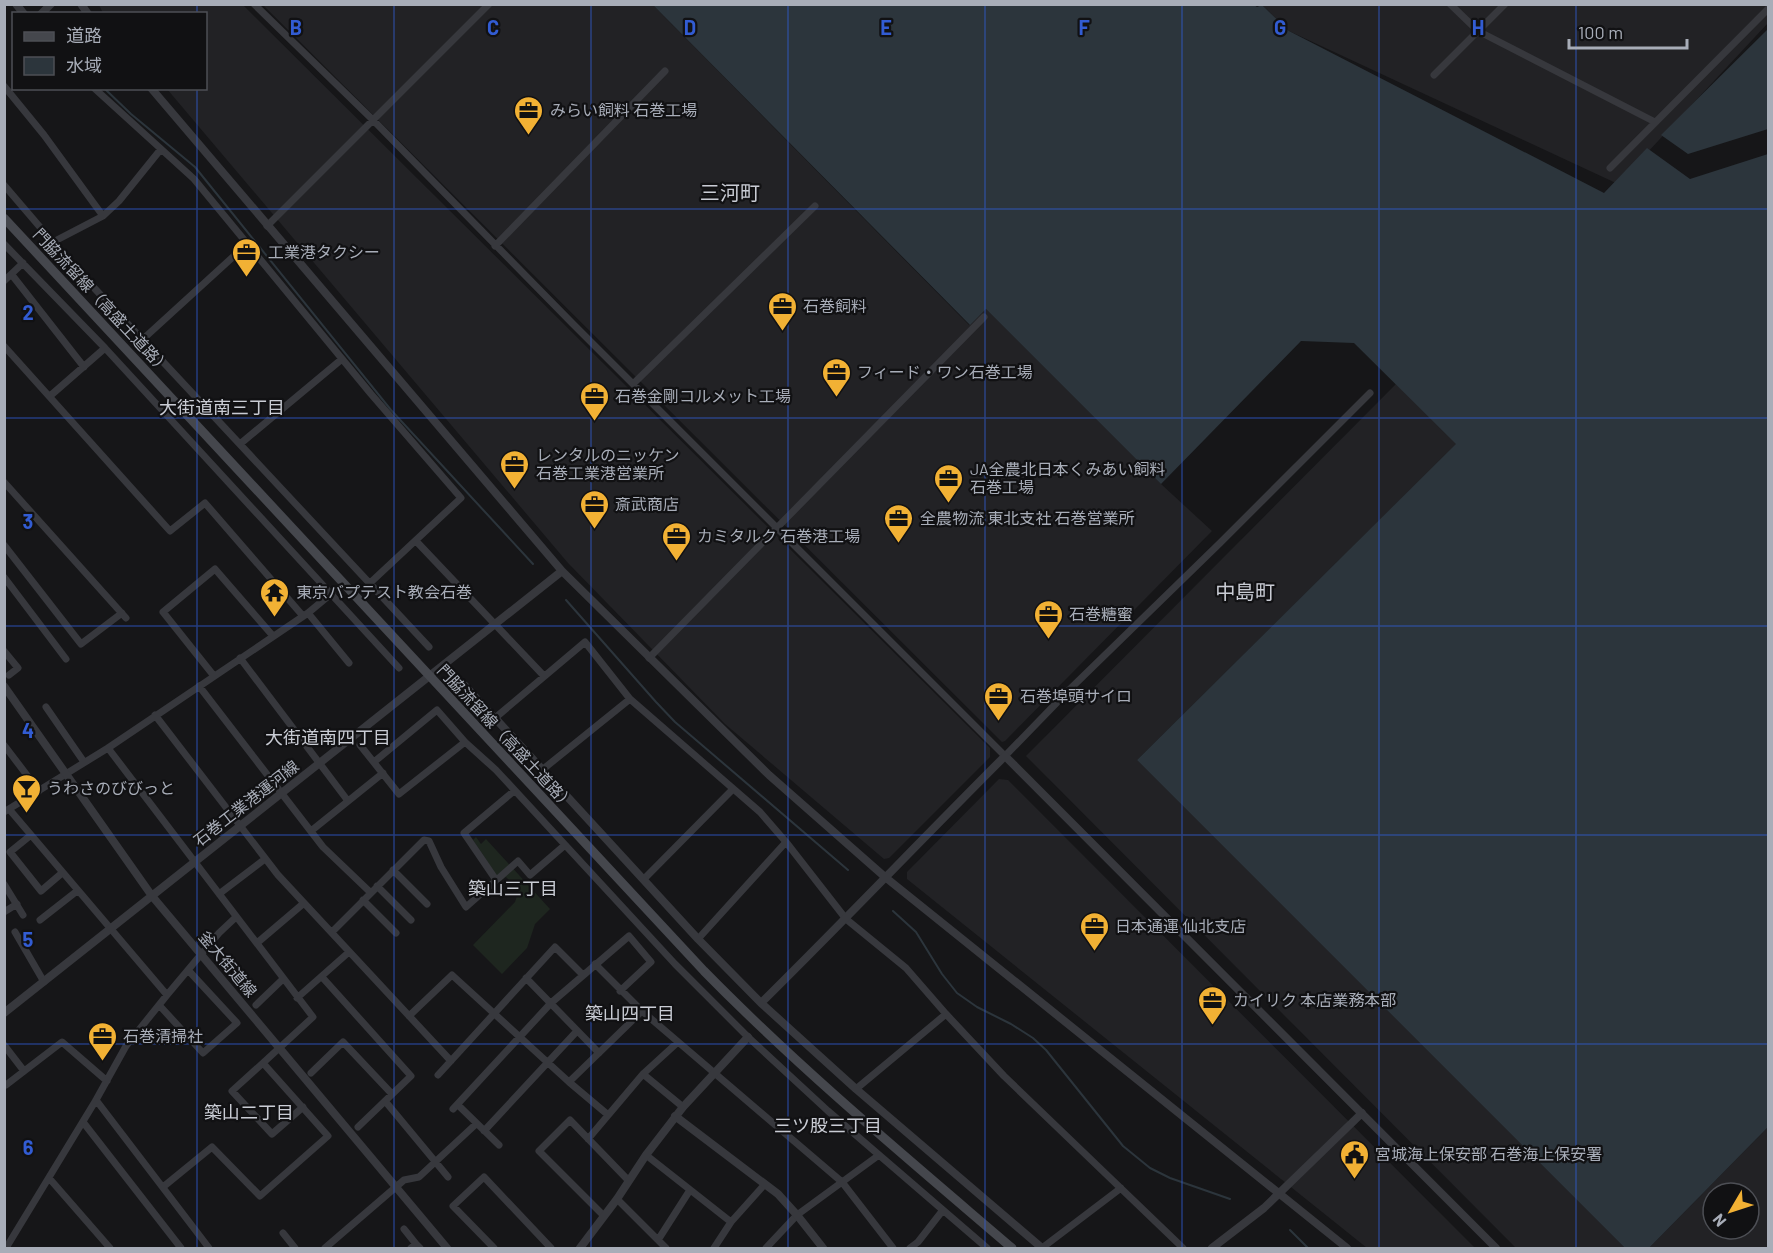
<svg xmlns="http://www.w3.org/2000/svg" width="1773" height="1253" font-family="Barlow,'Noto Sans JP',sans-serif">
	<rect width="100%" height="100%" fill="#161618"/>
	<!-- built -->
	<path fill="#222225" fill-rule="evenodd" d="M1768,4V23L1618,184L1289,31L1262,5Z
		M99,5H243L990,748V757L889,858L884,859L725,724L568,563L167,89L206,88V14L103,13Z
		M263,5H653L969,325L986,309L1161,484L1212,531L1005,741L1002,742Z
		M1396,384L1457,444L1137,760L1625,1248H1516L1026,756Z
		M999,779L1008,780L1475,1248H1367L907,879V872Z
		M1768,1127V1248H1649ZM1713,1193H1749V1229H1713Z"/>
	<!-- green -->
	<path fill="#1e261f" d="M476,837L481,844L486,839L550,909L535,924L527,948L502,974L473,945L515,902L519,890L506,877L500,881L473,840Z"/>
	<!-- water -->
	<path fill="#2c353c" d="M1254,5L1257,7L1262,5L1289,31L1604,193L1647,148L1690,179L1768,154V1127L1649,1248H1625L1137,760L1456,444L1354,343L1301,341L1161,484L986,309L970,325L653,5Z
		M1768,29V129L1688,154L1661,135Z"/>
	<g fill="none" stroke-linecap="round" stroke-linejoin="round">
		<!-- stream -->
		<path stroke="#2c353c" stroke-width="2" d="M105,89L131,114L195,167L391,410L533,564
			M566,600L656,702L675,722L848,870
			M893,911L916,932L942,974L957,993L977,1007L1011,1024L1033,1038L1046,1050L1123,1146L1150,1168L1170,1178L1230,1199
			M1290,1230L1308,1248"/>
		<!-- minor -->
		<path stroke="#37383d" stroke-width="7" d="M254,4L374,121L572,323L1005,756L1069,690L1220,543L1370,393
			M1450,4L1478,31L1655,122
			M1434,75L1505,4
			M4,86L44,135L103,216
			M94,88L194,179L371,394L461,498L370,583
			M1610,168L1768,9
			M4,185L69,261L429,647
			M267,226L489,4
			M53,242L103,216L119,201L161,149
			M4,244L105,348L399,668
			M495,246L665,71
			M12,275L84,367
			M4,281L23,263
			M142,340L246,245
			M4,346L170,531L205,503L303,616
			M633,384L815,206
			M50,396L105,348
			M240,444L342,359
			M4,482L126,618
			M416,541L544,676
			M4,545L81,644L122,613
			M4,577L66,659
			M308,613L349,663
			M4,651L18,668L9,675
			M240,658L348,801
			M649,658L984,317
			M214,676L163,612L215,569L273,636
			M465,685L495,718L585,642L630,699L760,812L786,842L846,919L906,968L946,1014L1004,1076L1183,1248
			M199,686L323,847L370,892
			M46,707L84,762
			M155,715L278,875L451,1061
			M4,745L39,791
			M360,745L399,794L465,742
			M108,748L313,1017L263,1063L328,1136L260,1196L212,1147L163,1187
			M374,762L437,710L465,742L496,770L675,964L748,1037L828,1111L987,1248
			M542,770L630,699
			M4,812L108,748L308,613L332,593
			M311,831L383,773
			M31,835L10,852L41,891L62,873
			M393,870L427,904
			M644,879L732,790
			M496,880L464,833L514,791
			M4,884L23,915
			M377,886L411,920
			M219,894L265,859
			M363,900L396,933
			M4,912L17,904
			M40,920L77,891
			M15,932L44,982
			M332,932L424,840L429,841L441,867L466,907L518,861L530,875L565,845
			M698,939L786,842
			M257,943L304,903
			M595,964L642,1011L842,1182L893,1248
			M322,977L411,1076L358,1127
			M526,978L599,1053
			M167,995L219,933L236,917
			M297,998L349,952
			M159,1005L203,1053L237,1023L188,970
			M256,1005L283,979
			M409,1016L452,975L569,1082
			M4,1045L24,1071
			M263,1063L232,1091L272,1134L303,1107
			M311,1073L343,1042L392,1094
			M643,1074L683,1107
			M438,1075L555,947L583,975
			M6,1085L62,1042L107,1081
			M856,1089L946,1014
			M96,1100L209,1248
			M385,1101L448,1177
			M458,1105L499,1145
			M453,1109L551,1003L629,936L651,962L620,991
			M607,1114L569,1082L642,1011
			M83,1122L181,1248
			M484,1131L577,1031
			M588,1139L643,1074L678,1042
			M646,1155L731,1222
			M49,1178L110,1248
			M617,1199L666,1248
			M604,1216L539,1151L570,1120L628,1180
			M404,1229L416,1244
			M283,1233L295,1248
			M658,1240L690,1190
			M6,1248L96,1100L126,1046L167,995L9,809
			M325,1248L404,1180L419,1177L476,1124
			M411,1248L416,1244L420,1248
			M494,1248L453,1206L484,1177L551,1248
			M714,1248L731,1222L765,1184
			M766,1248L797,1215L879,1155
			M910,1248L918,1242L943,1210
			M1042,1248L1121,1188"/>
		<!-- tertiary -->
		<path stroke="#37383d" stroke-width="8" d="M16,4L24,14
			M81,4L88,14
			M41,14L51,4
			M151,88L562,571L769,775L885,877L1347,1248
			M4,686L152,896L447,1248
			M495,718L698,939L761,1003L856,1089L1042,1248
			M761,1003C843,922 923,838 1005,756L1496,1248
			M4,1013L562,571
			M675,1116L778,1194L797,1215L823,1248
			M580,1248L617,1199L646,1155L683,1107L748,1037
			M1212,1248L1264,1208L1362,1113"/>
		<!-- secondary -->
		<path stroke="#45474d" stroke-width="9" d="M4,218L704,971C801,1070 907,1158 1012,1248"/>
	</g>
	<!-- grid -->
	<path fill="none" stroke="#325cd3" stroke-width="1.5" stroke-opacity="0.55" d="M197,4V14M394,4V1248M591,4V1248M788,4V1248M985,4V1248M1182,4V1248M1379,4V1248M1576,4V1248M197,88V1248M4,209H1768M4,418H1768M4,626H1768M4,835H1768M4,1044H1768"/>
	<!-- icons -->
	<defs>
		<symbol id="office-pin" viewBox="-11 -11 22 30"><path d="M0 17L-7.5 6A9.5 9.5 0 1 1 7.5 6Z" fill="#f2b134" stroke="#111113"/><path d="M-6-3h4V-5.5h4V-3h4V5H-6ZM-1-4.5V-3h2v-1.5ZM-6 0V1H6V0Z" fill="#111"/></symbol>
		<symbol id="temple-pin" viewBox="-11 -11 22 30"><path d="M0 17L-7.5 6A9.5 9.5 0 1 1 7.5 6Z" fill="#f2b134" stroke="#111113"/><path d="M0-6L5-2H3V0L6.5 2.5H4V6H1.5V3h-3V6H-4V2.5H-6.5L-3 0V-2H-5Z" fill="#111"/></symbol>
		<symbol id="bar-pin" viewBox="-11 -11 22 30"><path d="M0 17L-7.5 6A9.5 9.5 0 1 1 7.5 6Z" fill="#f2b134" stroke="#111113"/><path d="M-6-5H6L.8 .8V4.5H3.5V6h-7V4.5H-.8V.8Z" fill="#111"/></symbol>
		<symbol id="civic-pin" viewBox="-11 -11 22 30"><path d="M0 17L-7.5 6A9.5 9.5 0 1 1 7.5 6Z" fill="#f2b134" stroke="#111113"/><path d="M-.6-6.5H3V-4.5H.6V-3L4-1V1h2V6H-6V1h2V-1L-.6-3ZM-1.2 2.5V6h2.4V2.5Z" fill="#111"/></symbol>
	</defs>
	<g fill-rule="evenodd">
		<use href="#office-pin" x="512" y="94" width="33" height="45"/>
		<use href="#office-pin" x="230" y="236" width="33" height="45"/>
		<use href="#office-pin" x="766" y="290" width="33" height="45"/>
		<use href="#office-pin" x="820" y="356" width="33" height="45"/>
		<use href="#office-pin" x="578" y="380" width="33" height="45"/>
		<use href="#office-pin" x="498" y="448" width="33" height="45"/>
		<use href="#office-pin" x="932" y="462" width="33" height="45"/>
		<use href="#office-pin" x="578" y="488" width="33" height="45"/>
		<use href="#office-pin" x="882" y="502" width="33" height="45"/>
		<use href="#office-pin" x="660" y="520" width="33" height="45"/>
		<use href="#temple-pin" x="258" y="576" width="33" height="45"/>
		<use href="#office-pin" x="1032" y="598" width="33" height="45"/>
		<use href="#office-pin" x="982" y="680" width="33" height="45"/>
		<use href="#bar-pin" x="10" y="772" width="33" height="45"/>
		<use href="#office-pin" x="1078" y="910" width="33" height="45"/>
		<use href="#office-pin" x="1196" y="984" width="33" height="45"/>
		<use href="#office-pin" x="86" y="1020" width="33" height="45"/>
		<use href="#civic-pin" x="1338" y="1138" width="33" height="45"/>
	</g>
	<g text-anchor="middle" stroke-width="4.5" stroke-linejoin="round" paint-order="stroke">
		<!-- poi labels -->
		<g font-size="16" fill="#a8adb8" stroke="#111113" text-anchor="start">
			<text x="550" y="116">みらい飼料 石巻工場</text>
			<text x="268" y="258">工業港タクシー</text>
			<text x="803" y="312">石巻飼料</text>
			<text x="857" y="378">フィード・ワン石巻工場</text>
			<text x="615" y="402">石巻金剛コルメット工場</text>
			<text x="536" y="461">レンタルのニッケン<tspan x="536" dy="18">石巻工業港営業所</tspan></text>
			<text x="970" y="475">JA全農北日本くみあい飼料<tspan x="970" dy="18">石巻工場</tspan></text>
			<text x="615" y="510">斎武商店</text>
			<text x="920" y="524">全農物流 東北支社 石巻営業所</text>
			<text x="697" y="542">カミタルク 石巻港工場</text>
			<text x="296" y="598">東京バプテスト教会石巻</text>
			<text x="1069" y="620">石巻糖蜜</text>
			<text x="1020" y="702">石巻埠頭サイロ</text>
			<text x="47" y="794">うわさのびびっと</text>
			<text x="1115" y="932">日本通運 仙北支店</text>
			<text x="1233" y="1006">カイリク 本店業務本部</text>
			<text x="123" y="1042">石巻清掃社</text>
			<text x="1375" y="1160">宮城海上保安部 石巻海上保安署</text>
		</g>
		<!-- street labels -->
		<g font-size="16" fill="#a8adb8" stroke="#111113">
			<text transform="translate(102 301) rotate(47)" y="6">門脇流留線（高盛土道路）</text>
			<text transform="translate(506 737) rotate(47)" y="6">門脇流留線（高盛土道路）</text>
			<text transform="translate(246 803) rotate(-38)" y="6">石巻工業港運河線</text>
			<text transform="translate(228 964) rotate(50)" y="6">釜大街道線</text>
		</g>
		<!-- neighbourhood labels -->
		<g font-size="18" fill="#c9ccd4" stroke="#111113">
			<text x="222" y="414">大街道南三丁目</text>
			<text x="328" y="744">大街道南四丁目</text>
			<text x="513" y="895">築山三丁目</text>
			<text x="630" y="1020">築山四丁目</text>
			<text x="249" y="1119">築山二丁目</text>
			<text x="828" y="1132">三ツ股三丁目</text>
		</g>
		<!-- quarter labels -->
		<g font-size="20" fill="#c9ccd4" stroke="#111113">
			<text x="730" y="200">三河町</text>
			<text x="1245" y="599">中島町</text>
		</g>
	</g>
	<g font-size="20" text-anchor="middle" font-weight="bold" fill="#325cd3" stroke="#111113" stroke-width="4.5" stroke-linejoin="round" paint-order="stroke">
		<text x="296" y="35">B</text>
		<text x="493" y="35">C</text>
		<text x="690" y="35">D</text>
		<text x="886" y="35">E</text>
		<text x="1084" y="35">F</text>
		<text x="1280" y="35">G</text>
		<text x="1478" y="35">H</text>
		<text x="28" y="320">2</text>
		<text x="28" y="529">3</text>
		<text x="28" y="738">4</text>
		<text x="28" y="947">5</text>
		<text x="28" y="1155">6</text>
	</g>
	<!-- border -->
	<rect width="1773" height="1253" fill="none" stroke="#a8adb8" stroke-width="12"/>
	<!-- legend -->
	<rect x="12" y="12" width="195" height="78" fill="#111113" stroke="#4d4f55" stroke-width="1.5"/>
	<rect x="24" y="32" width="30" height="9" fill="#45474d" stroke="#4d4f55" stroke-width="1.5"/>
	<text x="66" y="42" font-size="18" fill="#a8adb8">道路</text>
	<rect x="24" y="57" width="30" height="18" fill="#2c353c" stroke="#4d4f55" stroke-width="1.5"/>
	<text x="66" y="72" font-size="18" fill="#a8adb8">水域</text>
	<!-- north arrow -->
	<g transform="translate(1731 1211) rotate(231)"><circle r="28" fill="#111113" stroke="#4d4f55" stroke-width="1.5"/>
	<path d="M0-4.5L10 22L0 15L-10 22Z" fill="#f2b134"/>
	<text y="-9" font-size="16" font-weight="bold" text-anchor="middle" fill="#a8adb8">N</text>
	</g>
	<!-- scale -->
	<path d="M1569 39v9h118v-9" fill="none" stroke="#a8adb8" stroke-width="3"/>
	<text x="1578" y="39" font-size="18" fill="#a8adb8" stroke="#111113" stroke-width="4.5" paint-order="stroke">100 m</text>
</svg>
